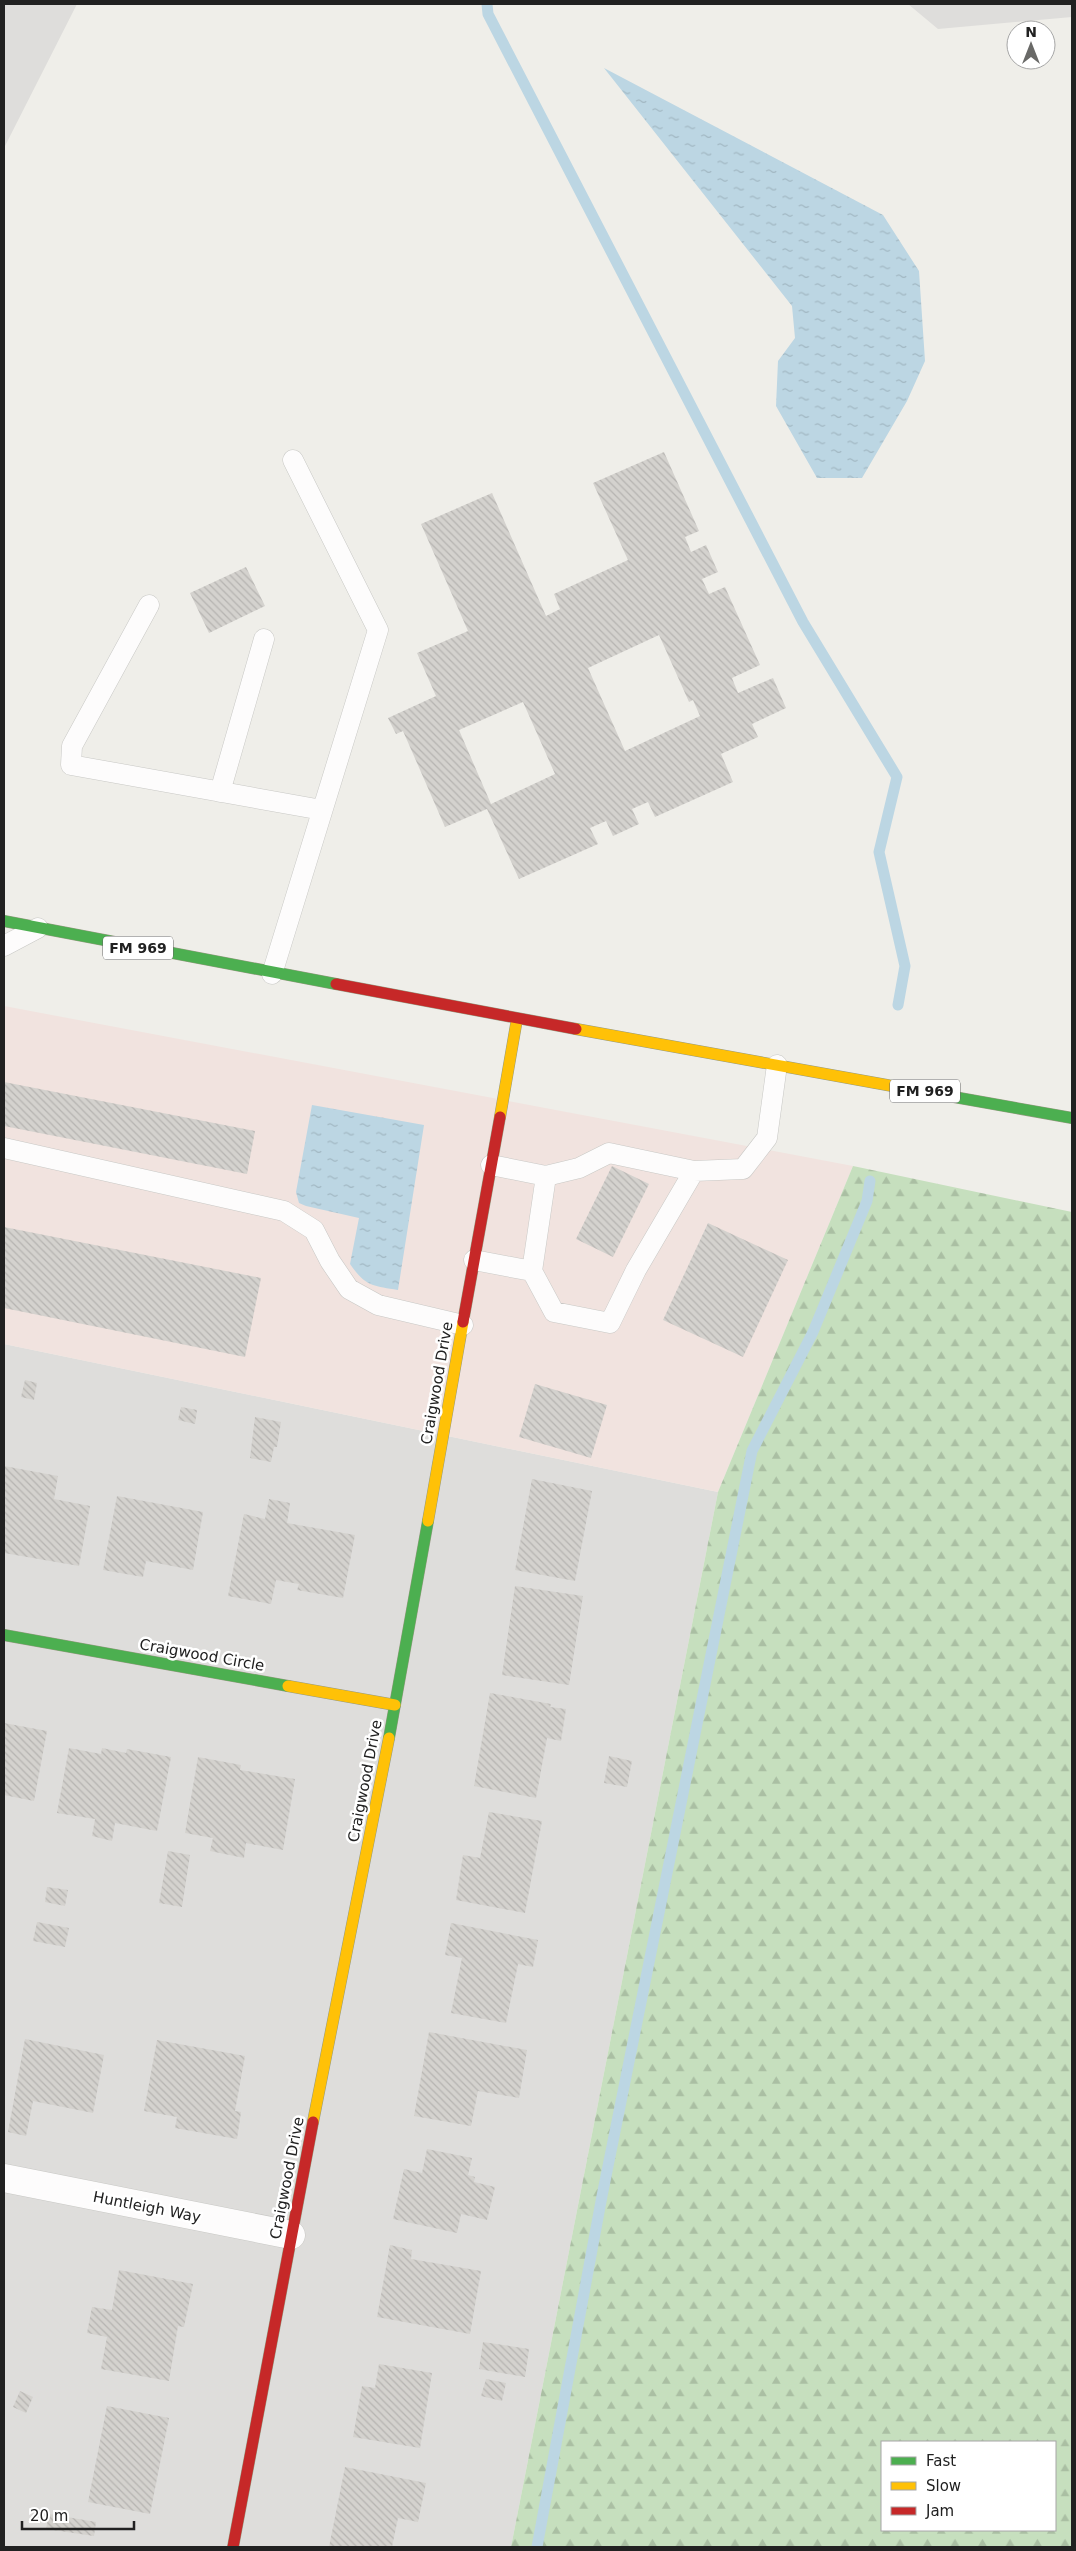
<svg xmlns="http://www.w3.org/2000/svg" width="1076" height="2551" font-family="'DejaVu Sans',sans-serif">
	<defs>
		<pattern id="forest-firs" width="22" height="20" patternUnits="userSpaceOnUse" patternTransform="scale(1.25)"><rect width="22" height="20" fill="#c6dfbe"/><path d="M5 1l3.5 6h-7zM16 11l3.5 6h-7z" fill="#aabfa3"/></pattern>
		<pattern id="water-ripples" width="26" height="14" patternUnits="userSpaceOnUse" patternTransform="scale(1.25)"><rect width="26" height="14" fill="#bcd6e3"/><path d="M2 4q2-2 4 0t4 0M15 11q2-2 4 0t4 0" fill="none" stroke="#a1b7c2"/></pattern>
		<pattern id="building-back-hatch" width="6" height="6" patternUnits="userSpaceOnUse" patternTransform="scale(1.25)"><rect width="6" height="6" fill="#d4d2ce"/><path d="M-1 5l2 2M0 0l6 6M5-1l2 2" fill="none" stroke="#b6b4b1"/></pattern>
	</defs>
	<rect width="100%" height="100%" fill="#efeee9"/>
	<!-- residential -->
	<path fill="#dedddb" d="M4,4H77L4,148Z
		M908,4H1072V17L938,29Z
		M4,1344L718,1492L511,2547H4Z"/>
	<!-- commercial -->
	<path fill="#f1e3df" d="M4,1006L853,1166L718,1492L4,1344Z"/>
	<!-- forest -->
	<path fill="url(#forest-firs)" fill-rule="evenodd" d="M853,1166L1072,1212V2547H511L718,1492ZM882,2442H1055V2530H882Z"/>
	<!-- water -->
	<path fill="url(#water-ripples)" d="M604,68L883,215L919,271L925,361L907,401L862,478H817L776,406L778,361L795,338L792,306Z
		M312,1105L424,1125L398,1290C373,1286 365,1286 350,1264L359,1218L306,1206L299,1203L296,1192Z"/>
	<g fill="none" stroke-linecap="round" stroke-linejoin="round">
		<!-- stream -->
		<path stroke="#bcd6e3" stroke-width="11" d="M487,4L488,14L803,622L897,777L879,852L905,966L898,1005
			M537,2547L602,2196L752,1451L813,1332L867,1201L870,1181"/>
	</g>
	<!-- building -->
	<path fill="url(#building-back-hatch)" fill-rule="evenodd" d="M664,452L699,531L685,537L691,552L706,545L718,572L702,579L709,594L725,587L760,665L732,678L738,693L773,678L786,708L752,724L758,737L721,754L733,782L655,817L648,802L632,809L639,824L613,836L606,821L590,828L598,844L519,879L487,809L445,827L403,731L396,734L388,718L436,696L417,653L468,631L421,524L492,493L546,616L560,609L554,594L628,560L593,483ZM659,635L689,702L693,700L700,716L625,751L588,668ZM523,702L555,774L491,804L459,730Z
		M246,567L265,606L209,633L190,593Z
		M4,1082L255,1131L247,1174L4,1126Z
		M612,1166L649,1184L613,1257L576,1239Z
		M708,1223L788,1260L743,1357L663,1320Z
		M4,1227L261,1278L245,1357L4,1308Z
		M25,1380L37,1383L34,1400L21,1397Z
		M535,1384L607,1405L591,1458L519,1437Z
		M181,1407L197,1410L195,1424L178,1420Z
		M255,1417L281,1422L277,1447H274L271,1462L250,1458Z
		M4,1466L58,1476L54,1499L90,1506L79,1566L4,1553Z
		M532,1479L592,1491L575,1581L515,1570Z
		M117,1496L203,1512L193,1570L146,1561L143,1577L103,1570Z
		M269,1499L290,1503L287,1523L355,1535L343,1598L297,1590L299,1584L276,1580L271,1604L228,1596L244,1514L265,1519Z
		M515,1586L583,1596L569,1685L502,1675Z
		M490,1693L551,1704L550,1707L566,1709L561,1741L547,1738L536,1798L474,1786Z
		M4,1723L47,1731L34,1801L4,1795Z
		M69,1748L101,1754L102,1748L126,1753L127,1749L171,1757L157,1831L115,1823L112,1841L92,1836L95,1819L57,1813Z
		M609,1756L632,1761L627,1787L604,1783Z
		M198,1757L241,1765L240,1770L295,1779L283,1850L246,1843L244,1858L210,1851L213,1838L185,1833Z
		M489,1812L542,1821L525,1913L456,1900L463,1855L480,1858Z
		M168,1851L190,1855L182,1907L159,1903Z
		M47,1887L68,1890L65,1906L45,1902Z
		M37,1922L69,1928L65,1947L33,1941Z
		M451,1923L538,1940L533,1967L518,1964L506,2023L451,2013L462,1958L445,1955Z
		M429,2032L527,2050L519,2098L478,2091L471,2126L414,2116Z
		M25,2039L104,2055L93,2113L33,2101L26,2136L8,2132Z
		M157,2040L245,2056L235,2111L241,2112L237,2139L175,2128L177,2117L144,2111Z
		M427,2149L472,2158L468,2175L475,2177L474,2182L495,2187L487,2220L461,2214L457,2233L393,2219L404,2169L422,2173Z
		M390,2245L412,2250L411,2259L481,2271L470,2334L377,2317Z
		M119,2270L193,2284L184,2327L178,2326L169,2381L101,2369L107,2337L87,2333L92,2307L112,2310Z
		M483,2342L529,2349L525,2377L479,2369Z
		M379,2364L432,2373L420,2448L353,2437L362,2386L375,2388Z
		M486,2379L506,2383L502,2401L481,2396Z
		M20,2391L33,2397L26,2413L13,2407Z
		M107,2406L169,2418L150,2514L88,2502Z
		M345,2467L426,2483L418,2522L398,2518L392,2547H329Z
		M49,2514L96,2522L94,2536L46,2529Z"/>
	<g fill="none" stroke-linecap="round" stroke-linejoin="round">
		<defs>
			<path id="lane" d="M149,605L72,746L71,765L322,810
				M220,792L264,639
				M4,946L38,928
				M272,974L378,630L293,460
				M4,1148L284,1211L314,1230L330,1261L349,1289L378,1305L463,1325
				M491,1165L546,1176L579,1168L609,1153L694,1171L636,1270L610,1323L554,1312L532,1271L546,1176
				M694,1171L743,1169L767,1138L777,1065
				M474,1260L532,1271"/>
			<path id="street" d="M4,2178L291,2235"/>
			<path id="fast" d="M4,921L336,984
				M909,1089L1072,1118
				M4,1635L288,1686
				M389,1738L428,1521"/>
			<path id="slow" d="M576,1029L909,1089
				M500,1117L517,1019
				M428,1521L463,1322
				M288,1686L395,1705
				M313,2122L389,1738"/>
			<path id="jam" d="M336,984L576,1029
				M463,1322L500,1117
				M233,2547L313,2122"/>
		</defs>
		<!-- lane casing -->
		<use href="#lane" stroke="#c8c8c5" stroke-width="21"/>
		<!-- street casing -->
		<use href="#street" stroke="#c8c8c5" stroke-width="29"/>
		<!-- fast casing -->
		<use href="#fast" stroke="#959a80" stroke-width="12"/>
		<!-- slow casing -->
		<use href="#slow" stroke="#959a80" stroke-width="12"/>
		<!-- jam casing -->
		<use href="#jam" stroke="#959a80" stroke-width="12"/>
		<!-- lane -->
		<use href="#lane" stroke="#fdfcfc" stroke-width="20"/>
		<!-- street -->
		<use href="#street" stroke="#fdfcfc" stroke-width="28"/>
		<!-- fast -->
		<use href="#fast" stroke="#4caf50" stroke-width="11"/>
		<!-- slow -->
		<use href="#slow" stroke="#ffc107" stroke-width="11"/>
		<!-- jam -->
		<use href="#jam" stroke="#c62828" stroke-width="11"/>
	</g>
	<g text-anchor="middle" stroke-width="5" stroke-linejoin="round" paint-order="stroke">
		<!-- shield labels -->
		<g fill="#fff" stroke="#646464" stroke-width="1">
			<rect x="103" y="936.5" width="70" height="23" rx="4"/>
			<rect x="890" y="1079.5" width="70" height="23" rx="4"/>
		</g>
		<g font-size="14" font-weight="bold" fill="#212121">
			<text x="138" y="953">FM 969</text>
			<text x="925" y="1096">FM 969</text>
		</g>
		<!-- street labels -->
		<g font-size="15" fill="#212121" stroke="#fff">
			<text transform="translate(437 1383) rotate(-80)" y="5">Craigwood Drive</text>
			<text transform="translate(202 1655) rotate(10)" y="5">Craigwood Circle</text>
			<text transform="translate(365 1781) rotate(-79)" y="5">Craigwood Drive</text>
			<text transform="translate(287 2178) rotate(-79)" y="5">Craigwood Drive</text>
			<text transform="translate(147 2207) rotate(11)" y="5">Huntleigh Way</text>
		</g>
	</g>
	<!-- border -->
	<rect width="1076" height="2551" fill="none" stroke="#212121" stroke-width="10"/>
	<!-- legend -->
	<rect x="881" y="2441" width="175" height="90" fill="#ffffff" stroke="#a6a6a6"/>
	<rect x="891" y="2457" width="25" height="8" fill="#4caf50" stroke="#a6a6a6"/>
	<text x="926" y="2466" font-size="15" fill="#212121">Fast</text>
	<rect x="891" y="2482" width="25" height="8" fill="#ffc107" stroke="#a6a6a6"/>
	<text x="926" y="2491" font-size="15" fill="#212121">Slow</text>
	<rect x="891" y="2507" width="25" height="8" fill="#c62828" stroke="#a6a6a6"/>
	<text x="926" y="2516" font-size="15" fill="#212121">Jam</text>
	<!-- north arrow -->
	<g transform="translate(1031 45)"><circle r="24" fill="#ffffff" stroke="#a6a6a6"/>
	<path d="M0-4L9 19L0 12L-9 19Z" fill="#696967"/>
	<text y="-8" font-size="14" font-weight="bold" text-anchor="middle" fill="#212121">N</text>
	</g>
	<!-- scale -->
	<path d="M22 2521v8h112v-8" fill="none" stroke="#212121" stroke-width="2.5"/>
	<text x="30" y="2521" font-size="15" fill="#212121" stroke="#ffffff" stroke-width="4" paint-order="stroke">20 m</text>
</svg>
